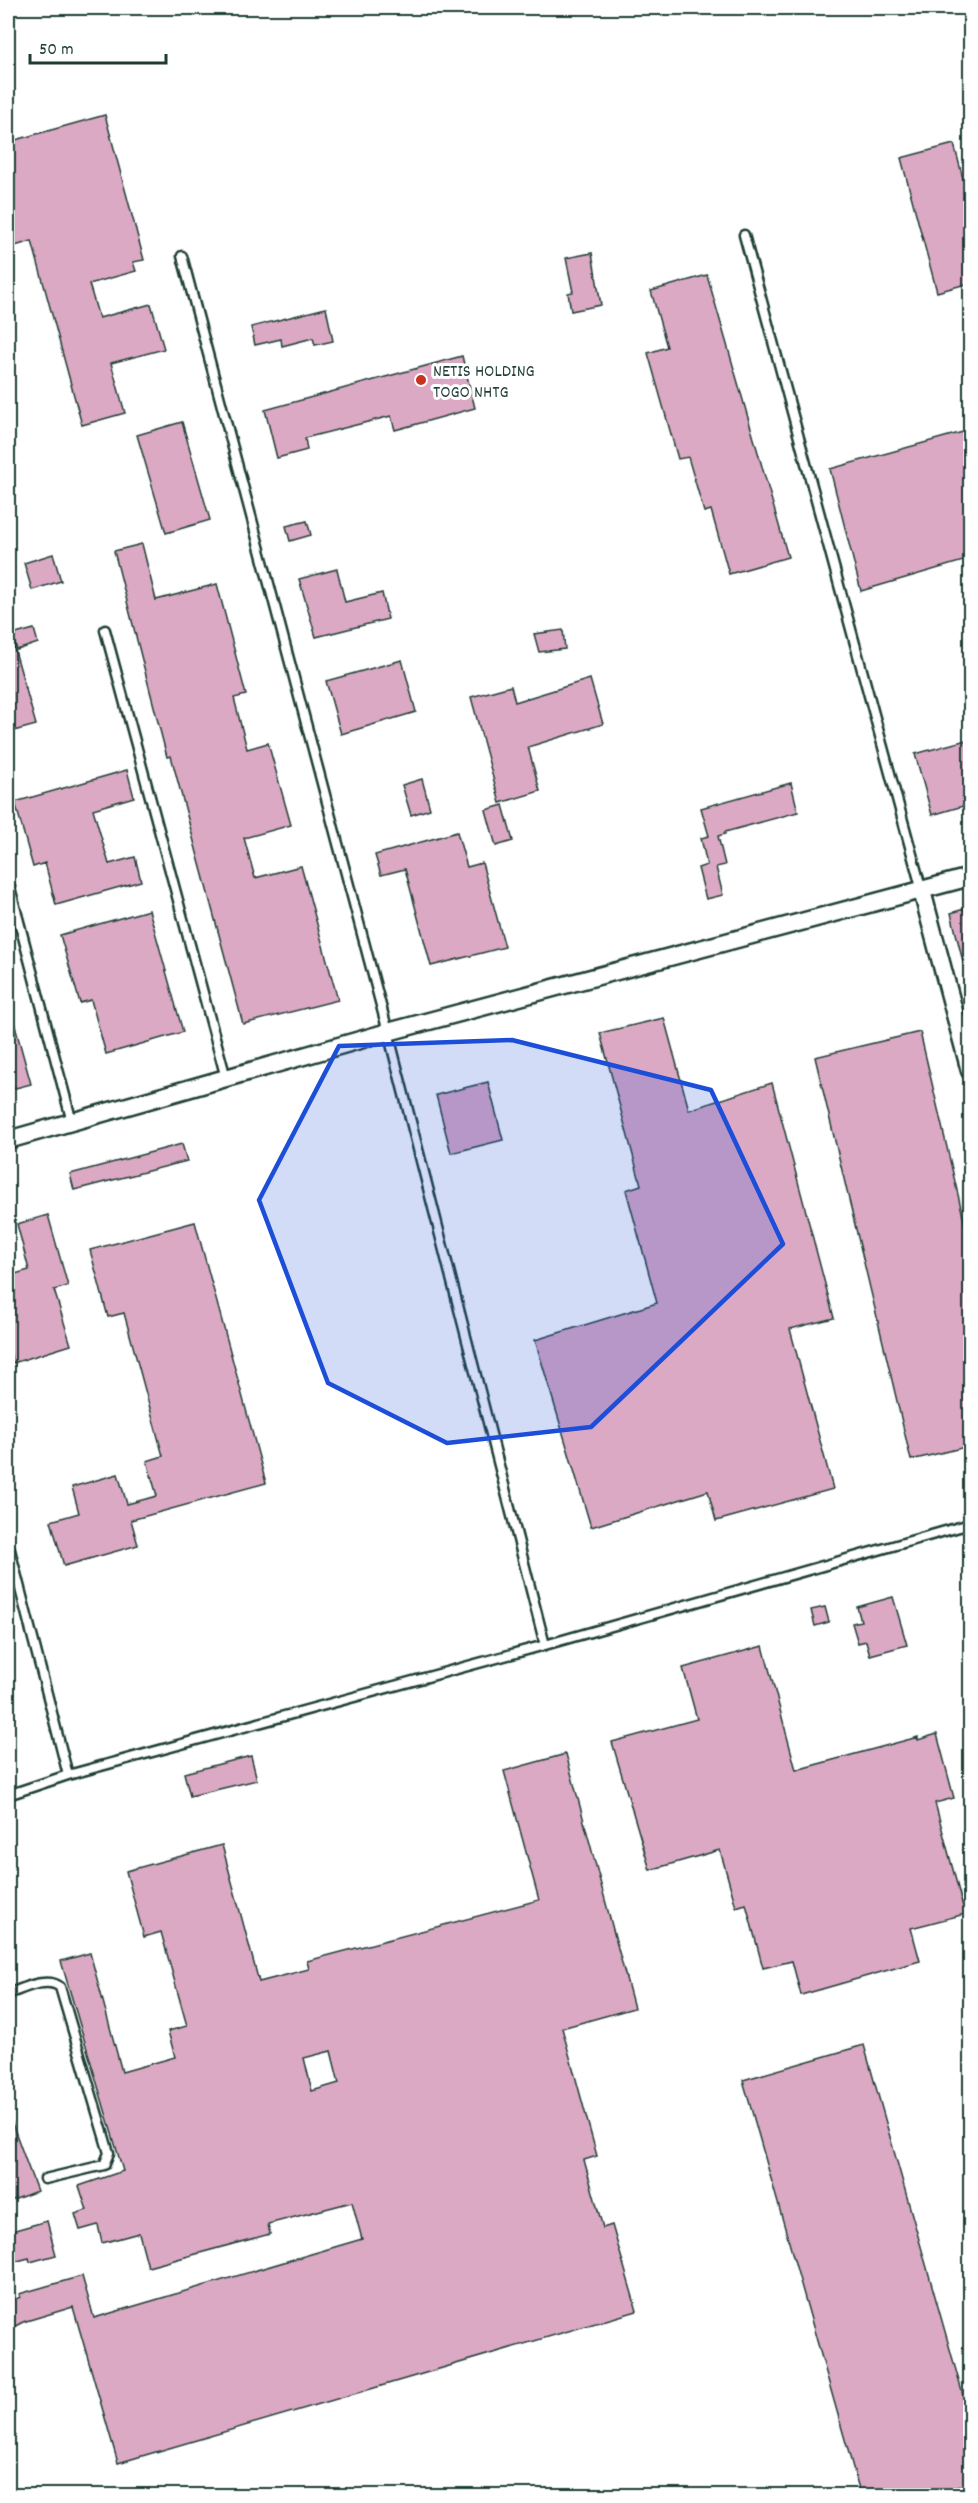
<svg xmlns="http://www.w3.org/2000/svg" width="978" height="2503" font-family="Dekko,sans-serif">
	<rect width="100%" height="100%" fill="#fff"/>
	<filter id="ink" filterUnits="userSpaceOnUse"><feTurbulence type="fractalNoise" baseFrequency=".0167" numOctaves="2"/><feDisplacementMap in="SourceGraphic" scale="12" xChannelSelector="R" yChannelSelector="G"/><feConvolveMatrix kernelMatrix="1 2 1 2 8 2 1 2 1" color-interpolation-filters="sRGB"/></filter>
	<g filter="url(#ink)">
		<!-- building -->
		<path fill="#dca9c5" stroke="#1f3d34" stroke-width="1.5" fill-rule="evenodd" d="M105,115L144,260L133,262L136,271L89,284L99,318L151,304L164,349L111,363L125,413L82,425L32,241L8,248V142Z
			M954,144L970,205V283L937,292L901,158Z
			M592,253L601,305L571,311L568,293L573,292L566,258Z
			M707,275L788,557L729,574L711,510L704,512L688,457L678,459L648,353L667,347L651,291Z
			M326,308L333,341L315,345L313,338L282,346L281,339L255,345L251,327Z
			M462,356L475,408L395,430L391,416L305,438L307,450L277,458L265,410Z
			M182,422L210,520L166,533L137,435Z
			M970,430V559L861,591L830,469Z
			M307,521L311,535L290,541L286,526Z
			M142,544L156,600L217,584L246,695L234,698L247,749L268,743L291,825L244,838L255,878L301,866L338,1000L243,1024L171,756L167,757L114,551Z
			M53,554L61,581L32,590L24,563Z
			M337,569L345,602L382,593L388,619L316,637L299,579Z
			M34,629L38,643L17,650L12,635Z
			M563,630L565,649L539,652L534,634Z
			M8,640H12L36,725L10,732L8,722Z
			M402,660L416,712L341,734L326,681Z
			M590,679L603,724L528,747L540,791L500,803L471,697L511,686L515,702Z
			M970,739V804L932,815L915,754Z
			M127,770L134,797L93,809L109,864L135,857L141,881L56,905L45,863L33,867L15,802Z
			M422,779L430,809L411,815L402,785Z
			M791,783L798,812L725,832V834L718,836L725,865L716,867L723,895L706,899L698,868L707,865L701,838L709,836L701,808Z
			M503,805L513,841L496,846L486,810Z
			M457,832L467,867L482,863L505,947L431,966L405,869L381,875L375,855Z
			M970,907V969L965,970L951,913Z
			M149,910L183,1032L106,1054L91,1000L80,1003L60,935Z
			M12,1015L31,1084L8,1090V1016Z
			M664,1018L689,1110L772,1083L834,1318L790,1329L833,1489L716,1521L708,1491L591,1527L535,1340L657,1303L626,1190L641,1185L600,1033Z
			M920,1032L970,1246V1446L911,1460L815,1057Z
			M488,1082L503,1140L451,1153L436,1095Z
			M182,1144L187,1161L74,1190L70,1174Z
			M48,1215L68,1286L54,1290L71,1345L13,1363L8,1345V1276L29,1270L17,1224Z
			M195,1222L266,1483L131,1520L138,1545L64,1566L51,1521L79,1513L72,1487L118,1474L127,1504L157,1496L147,1461L163,1456L124,1313L108,1317L90,1250Z
			M893,1597L907,1645L870,1655L866,1641L858,1643L852,1623L861,1621L857,1607Z
			M825,1607L829,1622L815,1626L811,1610Z
			M763,1646L796,1770L918,1737V1740L937,1734L954,1798L935,1803L965,1914L911,1928L920,1961L801,1995L792,1961L763,1968L746,1904L736,1907L720,1850L650,1870L612,1742L697,1719L683,1668Z
			M566,1754L634,2008L562,2028L597,2156L584,2160L603,2228L612,2225L637,2311L118,2463L73,2307L23,2322L8,2330V2285L14,2300L20,2297L19,2294L82,2276L94,2318L362,2239L352,2202L268,2224L270,2234L148,2267L139,2233L102,2243L98,2225L80,2230L75,2214L87,2210L79,2186L123,2171L61,1961L90,1953L122,2072L175,2057L168,2031L187,2026L161,1932L144,1937L126,1871L222,1845L259,1982L309,1969L307,1961L539,1900L504,1771ZM331,2051L339,2083L312,2091L304,2058Z
			M251,1756L257,1780L190,1796L184,1773Z
			M864,2045L970,2420V2483L928,2496H861L743,2080Z
			M9,2115L37,2191L8,2202V2116Z
			M47,2221L56,2255L30,2262L29,2258L10,2263L8,2232Z"/>
		<g fill="none" stroke-linecap="round" stroke-linejoin="round">
			<defs>
				<path id="lane" d="M744,235L922,891
					M182,256L388,1032L545,1645
					M105,630L226,1078
					M8,880L72,1122
					M8,1542L68,1775
					M8,1795L68,1775L545,1645L970,1524
					M8,1994C22,1989 47,1976 60,1987L109,2153L104,2165L45,2179"/>
				<path id="street" d="M922,891L970,1071
					M8,1140L388,1032L970,877"/>
			</defs>
			<!-- lane casing -->
			<use href="#lane" stroke="#1f3d34" stroke-width="13"/>
			<!-- street casing -->
			<use href="#street" stroke="#1f3d34" stroke-width="21"/>
			<!-- lane -->
			<use href="#lane" stroke="#fff" stroke-width="8"/>
			<!-- street -->
			<use href="#street" stroke="#fff" stroke-width="16"/>
		</g>
	</g>
	<!-- marked area -->
	<path fill="#1d4ed8" fill-opacity="0.2" stroke="#1d4ed8" stroke-width="4.5" stroke-linejoin="round" d="M512,1040L711,1090L783,1244L591,1427L447,1443L328,1383L259,1200L339,1046Z"/>
	<!-- markers -->
	<circle fill="#c8321e" stroke="#fff" stroke-width="2" cx="421" cy="380" r="6"/>
	<g text-anchor="middle" stroke-width="6" stroke-linejoin="round" paint-order="stroke">
		<!-- poi labels -->
		<g font-size="18" fill="#1f3d34" stroke="#fff" text-anchor="start">
			<text x="433" y="376">NETIS HOLDING<tspan x="433" dy="21">TOGO NHTG</tspan></text>
		</g>
	</g>
	<!-- margin -->
	<rect width="978" height="2503" fill="none" stroke="#fff" stroke-width="30"/>
	<rect x="15" y="15" width="948" height="2473" fill="none" stroke="#1f3d34" stroke-width="2" filter="url(#ink)"/>
	<!-- scale -->
	<path d="M30 54v9h136v-9" fill="none" stroke="#1f3d34" stroke-width="3"/>
	<text x="39" y="54" font-size="18" fill="#1f3d34" stroke="#ffffff" stroke-width="4.5" paint-order="stroke">50 m</text>
</svg>
